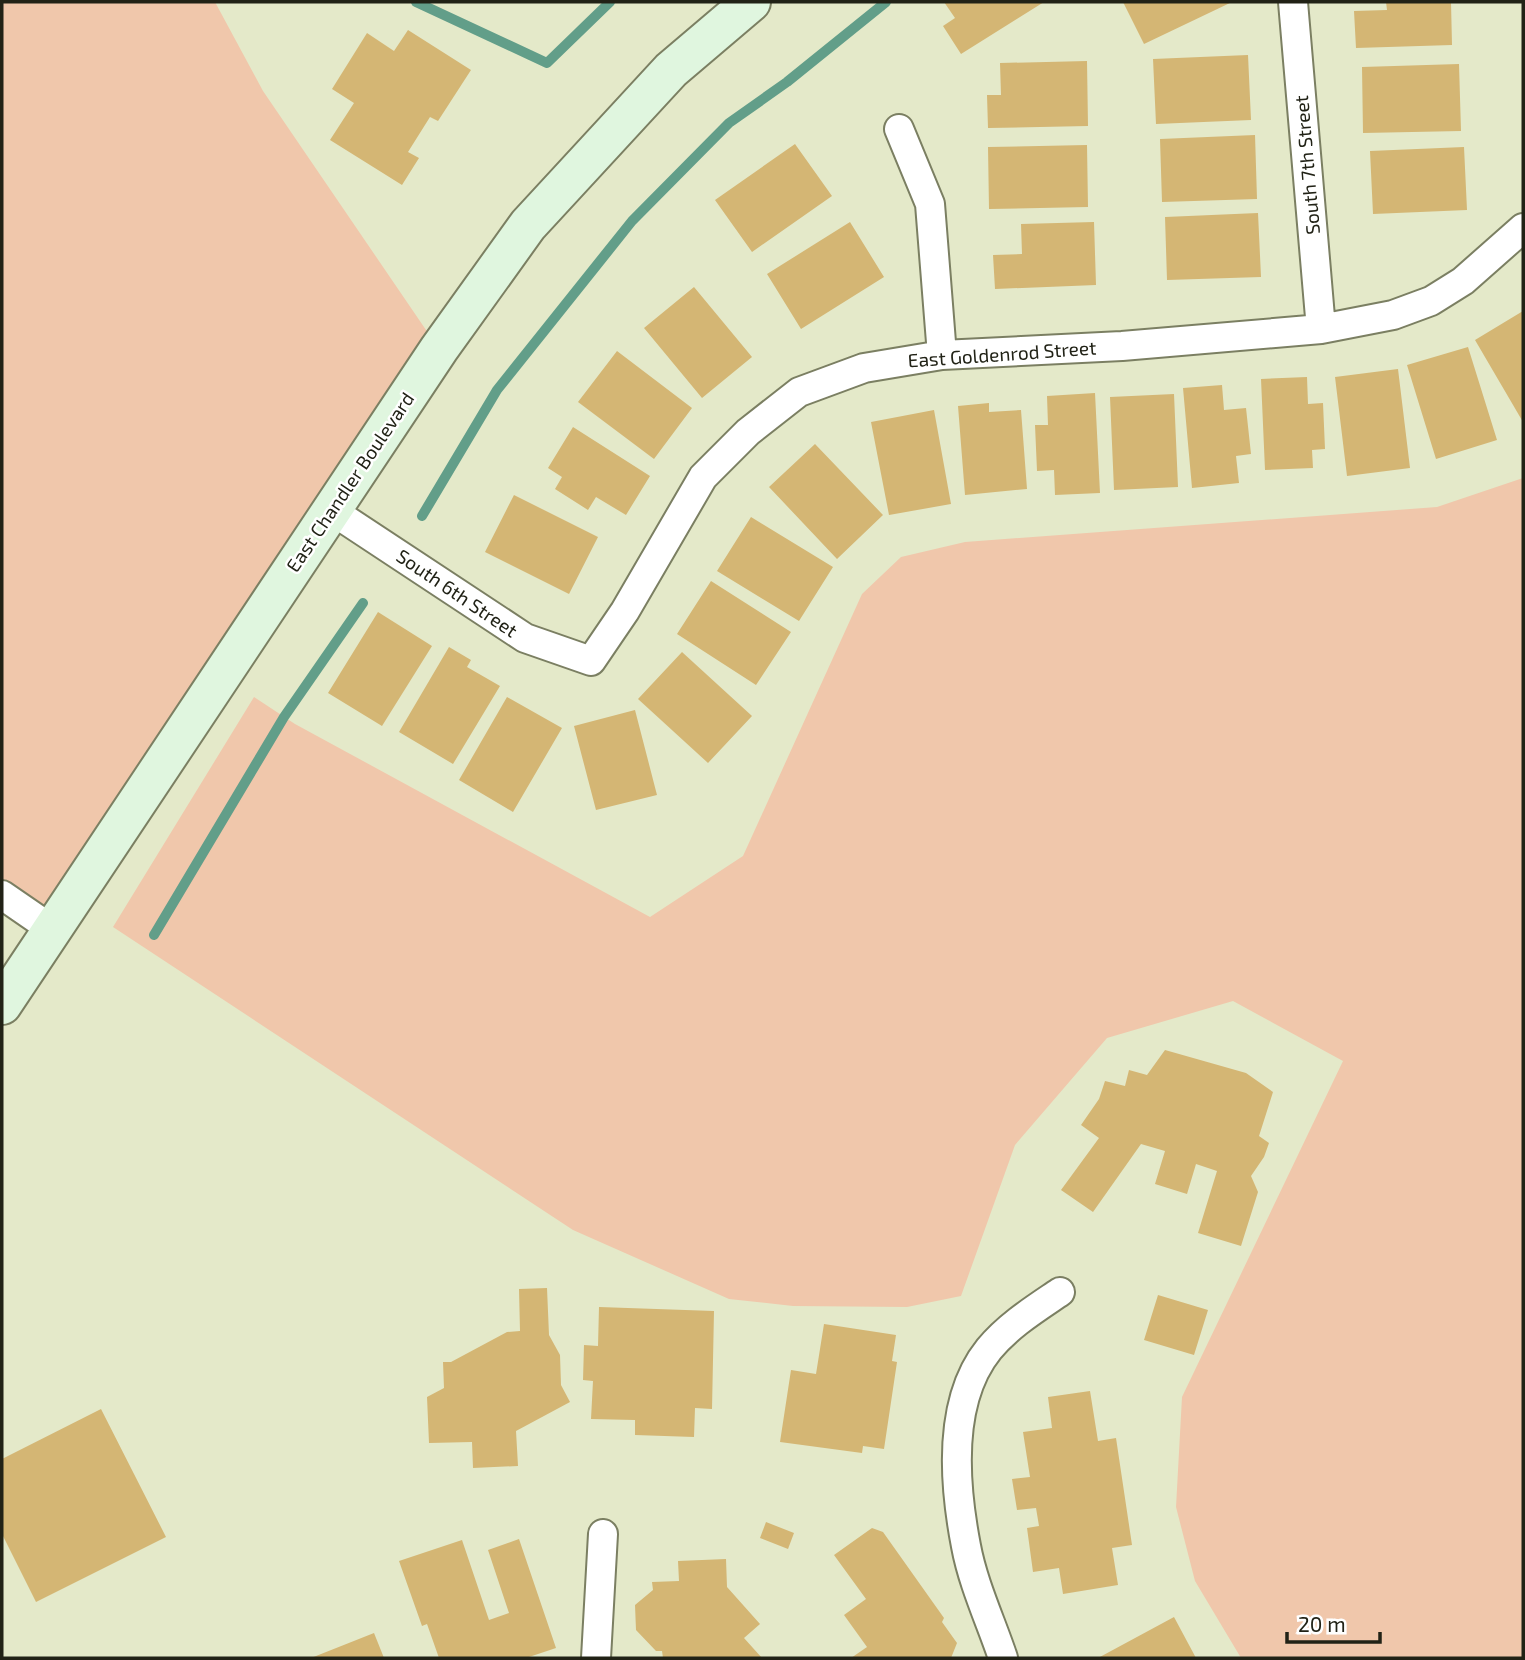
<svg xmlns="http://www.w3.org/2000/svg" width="1525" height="1660" font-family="'Exo 2',sans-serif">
	<rect width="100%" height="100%" fill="#e4e9c9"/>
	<!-- green -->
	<path fill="#f0c7ab" d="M2,2H215L263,91L439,349L50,928L2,895Z
		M1523,478V1658H1241L1195,1581L1176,1507L1182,1397L1343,1061L1233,1001L1107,1038L1015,1145L961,1296L907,1307L793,1306L729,1299L573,1230L113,927L254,697L295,724L650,917L743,856L862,594L901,557L965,542L1437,507Z"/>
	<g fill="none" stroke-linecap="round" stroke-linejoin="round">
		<!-- stream -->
		<path stroke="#629e89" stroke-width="10" d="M416,2L547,63L610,2
			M422,516L497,390L632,221L729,123L787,82L886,2
			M154,935L284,717L363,603"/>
	</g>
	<!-- building -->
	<path fill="#d4b674" d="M944,2H1044L961,54L943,26L955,18Z
		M1123,2H1232L1144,44Z
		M1386,2H1451L1452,45L1356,48L1354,11L1387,10Z
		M408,30L471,70L438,121L430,117L408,152L419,158L402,185L330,140L354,103L332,89L367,33L394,51Z
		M1248,55L1251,120L1156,124L1153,59Z
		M1087,61L1088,126L988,128L987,95H1001L1000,63Z
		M1459,64L1461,131L1363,133L1362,67Z
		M1255,135L1257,199L1162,202L1160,139Z
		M795,144L832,196L752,252L715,200Z
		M1087,145L1088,207L989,209L988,147Z
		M1464,147L1467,210L1373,214L1370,151Z
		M1258,213L1261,277L1167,280L1165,217Z
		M850,222L884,277L801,329L767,274Z
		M1094,222L1096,285L995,289L993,255L1022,254L1021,224Z
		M694,287L752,357L702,398L644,328Z
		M1523,311V422L1475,340Z
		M1468,347L1497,440L1436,459L1407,365Z
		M617,351L692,408L654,459L578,402Z
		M1398,369L1410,468L1347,476L1335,377Z
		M1307,377L1308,404L1323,403L1325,449L1312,450L1313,468L1265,470L1261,379Z
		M1222,385L1224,410L1246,408L1251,454L1236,456L1239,483L1192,488L1183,388Z
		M1095,393L1100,493L1055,495L1054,470L1037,471L1035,425H1048L1047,396Z
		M1174,394L1178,487L1114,490L1110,397Z
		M989,403V412L1021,410L1027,489L965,495L958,406Z
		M934,410L951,504L889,515L871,422Z
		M573,427L650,476L626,515L596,497L588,510L555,489L562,477L548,468Z
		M815,444L883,515L837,559L769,487Z
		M514,495L598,537L569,594L485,552Z
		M751,517L833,567L799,621L717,571Z
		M711,581L791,632L756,685L677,634Z
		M378,612L432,646L382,726L328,693Z
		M449,647L471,660L467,667L500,686L453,764L399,732Z
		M682,652L752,716L708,763L638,699Z
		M507,697L562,728L513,812L459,780Z
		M635,710L657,795L596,810L574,726Z
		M1165,1050L1246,1073L1273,1092L1259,1136L1269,1143L1264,1157L1251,1176L1258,1192L1241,1246L1198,1233L1217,1171L1196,1164L1187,1194L1155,1184L1165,1151L1141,1144L1093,1212L1061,1190L1099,1138L1081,1125L1099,1099L1105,1081L1125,1086L1129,1070L1147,1075Z
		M547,1288L549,1335L560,1355L561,1385L570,1402L516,1431L518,1466L473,1468L472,1442L429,1443L427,1397L444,1388L443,1362H451L507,1332L520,1331L519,1289Z
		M1158,1295L1208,1310L1194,1355L1144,1340Z
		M599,1307L714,1311L712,1409L695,1408L694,1437L635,1435V1420L591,1419L593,1381L583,1380L584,1345L598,1346Z
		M824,1324L896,1335L892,1361L897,1362L884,1449L863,1446L862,1453L780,1442L791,1370L816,1374Z
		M1090,1391L1098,1441L1116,1438L1132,1545L1112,1548L1118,1585L1063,1594L1059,1568L1033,1572L1027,1528L1039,1526L1036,1508L1017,1510L1012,1479L1030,1477L1023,1432L1052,1428L1048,1397Z
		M101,1409L166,1537L36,1602L2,1534V1459Z
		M766,1522L794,1533L788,1549L760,1538Z
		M872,1528L883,1532L944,1618L942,1622L957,1643L951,1658H851L867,1647L844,1615L866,1599L834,1555Z
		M519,1539L556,1648L526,1658H439L427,1624L422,1626L399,1561L462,1540L489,1620L509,1613L488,1550Z
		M726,1559L727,1587L760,1624L744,1638L762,1658H663L662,1651H656L636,1630L635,1605L653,1590L652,1582L679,1581L678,1561Z
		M1174,1617L1196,1658H1098Z
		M374,1633L384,1658H311Z"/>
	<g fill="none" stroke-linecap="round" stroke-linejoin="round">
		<defs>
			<path id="minor" d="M1293,2L1321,329
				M899,129L930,204L942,355
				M331,510L525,638L591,661L625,611L703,477L748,432L799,392L864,368L942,355L1122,346L1321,329L1393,315L1431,301L1463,281L1523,228
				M2,895L50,928
				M596,1658L603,1534
				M1003,1658C991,1622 973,1584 966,1546C954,1484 947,1401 989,1349C1009,1325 1035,1309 1060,1292"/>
			<path id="secondary" d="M2,1005L439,349L528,225L671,70L751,2"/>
		</defs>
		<!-- minor casing -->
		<use href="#minor" stroke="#7b7f62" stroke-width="32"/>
		<!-- secondary casing -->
		<use href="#secondary" stroke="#7b7f62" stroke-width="42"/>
		<!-- minor -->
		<use href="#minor" stroke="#fff" stroke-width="28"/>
		<!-- secondary -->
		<use href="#secondary" stroke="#e0f6df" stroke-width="38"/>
	</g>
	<g text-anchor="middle" stroke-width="5" stroke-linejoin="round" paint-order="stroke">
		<!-- street labels -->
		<g font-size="19" fill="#212216" stroke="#fff">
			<text transform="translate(1307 165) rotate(-95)" y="7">South 7th Street</text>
			<text transform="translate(1002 354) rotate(-4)" y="7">East Goldenrod Street</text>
			<text transform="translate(350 482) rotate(-56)" y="7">East Chandler Boulevard</text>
			<text transform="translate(457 593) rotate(34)" y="7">South 6th Street</text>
		</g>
	</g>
	<!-- border -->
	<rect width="1525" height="1660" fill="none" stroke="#212216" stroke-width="7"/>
	<!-- scale -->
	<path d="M1287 1632v10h93v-10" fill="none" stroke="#212216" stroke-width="3.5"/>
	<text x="1298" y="1632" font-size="21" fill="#212216" stroke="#ffffff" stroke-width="5" paint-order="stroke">20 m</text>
</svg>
